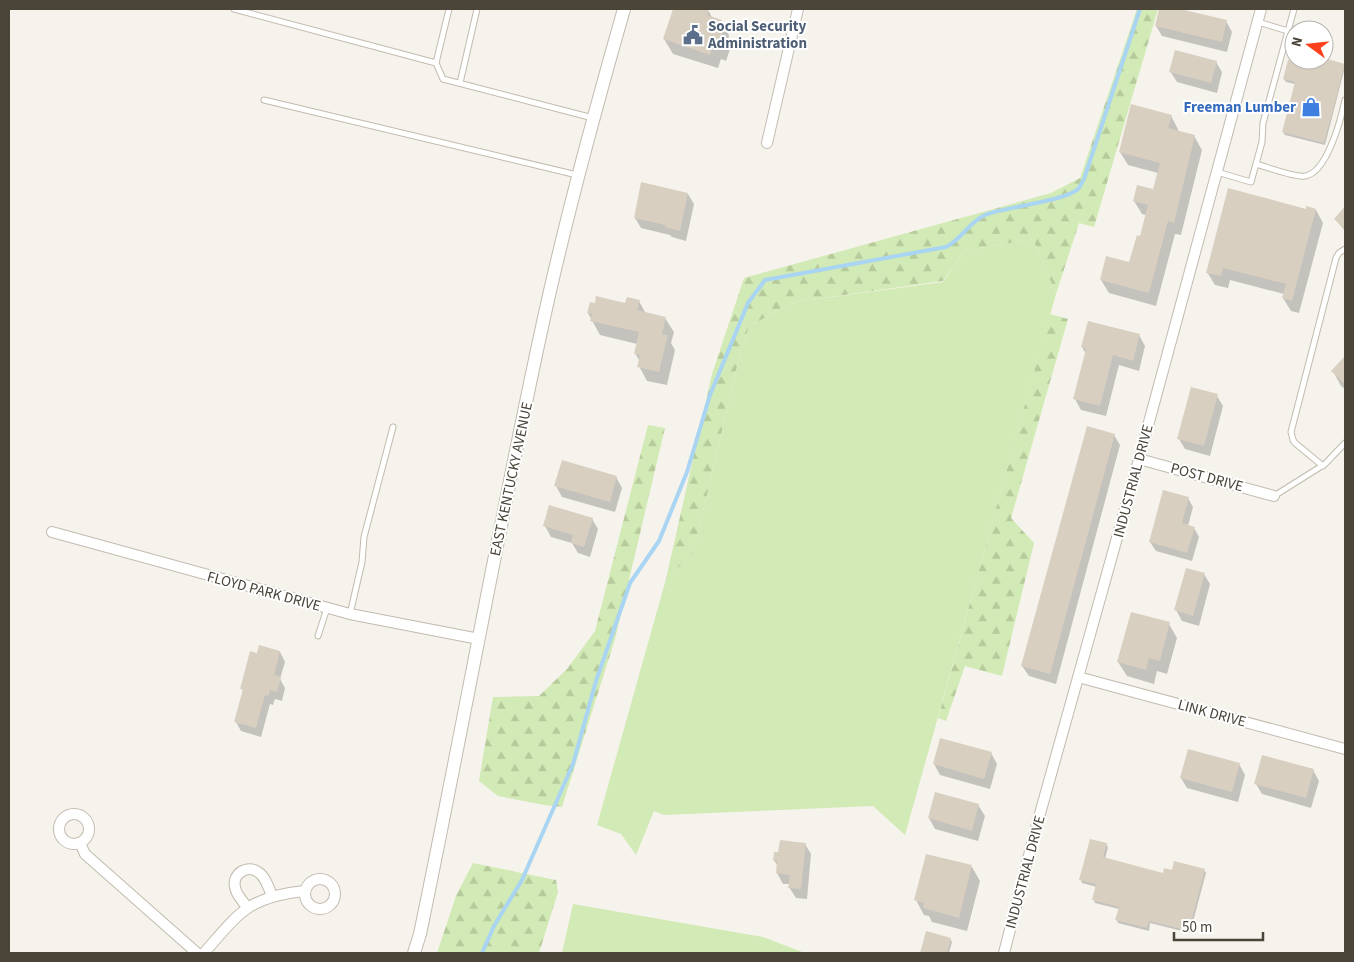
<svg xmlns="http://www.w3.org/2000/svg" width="1354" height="962" font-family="'Source Sans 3',sans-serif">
	<defs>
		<pattern id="forest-firs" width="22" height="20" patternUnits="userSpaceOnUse" patternTransform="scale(1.25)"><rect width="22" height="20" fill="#d2eab5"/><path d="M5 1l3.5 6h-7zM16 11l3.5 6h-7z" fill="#b6ca9c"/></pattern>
	</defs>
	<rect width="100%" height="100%" fill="#f6f3ec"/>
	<!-- green -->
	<path fill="#d2eab5" d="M1033,239L1056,294L905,835L873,806L664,815L654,811L636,855L621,834L597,825L666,579L693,554L739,358L749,326L795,302L943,282L964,251Z
		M573,904L763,937L805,953H562Z"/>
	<!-- forest -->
	<path fill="url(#forest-firs)" d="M1137,9H1158L1094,227L1079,223L1056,294L1033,239L964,251L943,281L795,302L749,326L739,358L693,554L666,579L712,374L744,278L1051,193L1080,178Z
		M1050,314L1068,319L1011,518L1034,543L1002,676L965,666L946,721L938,718Z
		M648,425L665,428L615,639L562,807L544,805L498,796L479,781L493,697L539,696L567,669L595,631Z
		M473,863L556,880L558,892L539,953H437L456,896Z"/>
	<!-- shadow -->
	<path fill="#0003" d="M674,9H683L691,11L692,9H704L708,10L713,19L721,21L729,35L728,41L731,46L726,61L721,59L718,68L673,54L664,39Z
		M1160,9H1175L1226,21L1232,32L1227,52L1162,36L1156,26Z
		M1292,51L1294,52V60H1324L1344,65L1345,67L1325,145L1285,135L1283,132L1295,84L1286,82L1284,79Z
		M1216,62L1222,72L1217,93L1177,82L1170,71Z
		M1171,116L1178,129V132L1194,136L1202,150L1181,235L1175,234L1156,306L1109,293L1101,280L1130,264L1141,238L1146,215L1142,214L1134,201L1154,191L1158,173L1128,165L1120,152Z
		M688,194L694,204L686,241L672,237L670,235L641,228L635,218Z
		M1307,208L1316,210L1323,223L1299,313L1291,311L1283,298L1284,294L1230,280L1228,288L1215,285L1207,272L1306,211Z
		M1345,208V231L1335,219Z
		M639,301L646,314L665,318L674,332L671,343L675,350L667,385L647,381L639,366L640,362L635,353L637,344L600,335L588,313Z
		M1139,335L1145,346L1139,371L1119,365L1106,416L1081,410L1075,399L1086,354L1082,347Z
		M1345,358V389L1341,386L1333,371Z
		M1217,396L1223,406L1210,456L1185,449L1179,439Z
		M1114,435L1120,445L1056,684L1029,676L1022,666Z
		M616,477L622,488L615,512L562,497L556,486Z
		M1188,498L1193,507L1188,526L1194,528L1199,537L1192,561L1156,551L1150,542Z
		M592,519L598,529L590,557L578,553L572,543L551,537L545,526Z
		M1204,574L1210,584L1199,626L1182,621L1176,610Z
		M1169,624L1177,638L1167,674L1157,671L1154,684L1127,676L1118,662Z
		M280,652L285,662L280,679L285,688L282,701L275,699L273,705L270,704L261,737L241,731L236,722L244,692L241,688L258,654Z
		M991,753L997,764L990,789L940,775L934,764Z
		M1239,764L1245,775L1238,802L1187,788L1181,778Z
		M1313,770L1319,781L1311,808L1262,794L1256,784Z
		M978,805L985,816L978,841L935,829L929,818Z
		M805,844L811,854L807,899L796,898L789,887L790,884H783L777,873L778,867L774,860Z
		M1106,844L1108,847L1105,859L1164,874L1173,872L1204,870L1206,873L1190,933L1150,923L1149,931L1118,923L1117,920L1119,909L1095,903L1094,900L1097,887L1082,883L1081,880Z
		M927,855L972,867L980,881L967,931L932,922L929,916L924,915L916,900Z
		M927,933L950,939L952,942L949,953H921Z"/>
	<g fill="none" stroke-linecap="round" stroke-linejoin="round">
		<!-- stream -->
		<path stroke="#a9d4f2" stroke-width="4" d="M482,953L494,926L522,880L573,764L596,681L630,583L659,541L687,472L710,395L748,303L765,280L946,247C962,239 969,222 985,215C1005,207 1065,201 1078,189C1081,186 1082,182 1084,179L1140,9"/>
	</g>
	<!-- building -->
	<path fill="#d8cfc1" d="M673,9H709L707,15L722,20L719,29L723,31L718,47L713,46L710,55L663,39Z
		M1159,9H1180L1227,20L1222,42L1155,26Z
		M1175,50L1217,61L1211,83L1169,72Z
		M1324,58L1345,64L1324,143L1282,132L1295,82L1283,79L1288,60H1324Z
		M1131,104L1172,115L1168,128L1195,135L1174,223L1168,221L1149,293L1100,280L1106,256L1129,262L1137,235L1140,236L1148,205L1133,201L1137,185L1153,189L1160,163L1119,152Z
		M641,182L688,193L680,231L665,227V225L634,218Z
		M1228,188L1306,209V206L1316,209L1292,301L1282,298L1286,284L1223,268L1221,276L1206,273Z
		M1345,206V229L1334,219Z
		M596,296L625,303L627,297L640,300L637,310L666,317L662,334L668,335L659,372L637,367L640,355L634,354L639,332L590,321L592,314L587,313L590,302L595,303Z
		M1088,321L1140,334L1133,361L1113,355L1100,406L1073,399L1086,349L1081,347Z
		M1345,356V384L1331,371Z
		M1191,387L1218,394L1204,446L1177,439Z
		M1087,426L1115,434L1050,674L1021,666Z
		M562,460L617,476L610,502L554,486Z
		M1163,490L1189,497L1182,523L1195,527L1187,553L1149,542Z
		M549,505L593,518L584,547L571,543L573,535L543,526Z
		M1186,568L1205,573L1193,616L1174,610Z
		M1131,612L1170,622L1160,661L1149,658L1146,670L1117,662Z
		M259,645L280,651L274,675L281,677L277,692L270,690L268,696L265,695L256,728L234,722L243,689H240L250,651L257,653Z
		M940,738L992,752L984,779L933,764Z
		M1188,749L1240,763L1232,792L1180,778Z
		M1262,755L1314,769L1306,798L1254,784Z
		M935,792L979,804L972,831L928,818Z
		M1090,839L1107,843L1103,857L1163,873L1164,868L1172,870L1174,861L1205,869L1189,931L1149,921L1147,928L1115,920L1119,907L1092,900L1096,884L1079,880Z
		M780,840L806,843L801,889L788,888L790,875L776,873L777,861H773L774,852H778Z
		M926,854L972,865L959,918L923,908L924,903L914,900Z
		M926,931L951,938L947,953H920Z"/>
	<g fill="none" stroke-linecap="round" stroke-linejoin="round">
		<defs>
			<path id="service" d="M234,9L436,63L443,79L593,118
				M1258,22L1288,31
				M436,63L449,9
				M460,83L477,9
				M264,100L577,175
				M1256,164C1267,167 1295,178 1305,176C1327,173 1341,119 1345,100
				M1217,172L1251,182L1262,142L1263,123L1294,9
				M1323,466L1295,443L1293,440L1291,432L1336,258L1339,253L1345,249
				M1274,496L1325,464L1345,443
				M350,614L362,562L364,537L393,427
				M318,636L327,608"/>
			<path id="minor" d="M767,143L798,9
				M1139,459L1274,496
				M52,532L350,614L479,639
				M1078,677L1345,749
				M59 829a15 15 0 1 1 30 0a15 15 0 1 1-30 0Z
				M80,843L85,854L197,953
				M305 894a15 15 0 1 1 30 0a15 15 0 1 1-30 0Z
				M247,907C243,901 236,895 235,887C232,874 247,864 258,872C265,876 269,888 272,896
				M204,953C239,913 248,897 304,891
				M1004,953L1036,828L1139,459L1261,9"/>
			<path id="tertiary" d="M414,953L420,934C462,732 498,529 542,327C565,220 594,114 624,9"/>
		</defs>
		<!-- service casing -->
		<use href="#service" stroke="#c2bbae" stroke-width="7"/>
		<!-- minor casing -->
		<use href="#minor" stroke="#c2bbae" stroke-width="12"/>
		<!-- tertiary casing -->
		<use href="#tertiary" stroke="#c2bbae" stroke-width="14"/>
		<!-- service -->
		<use href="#service" stroke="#fff" stroke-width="5"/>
		<!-- minor -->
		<use href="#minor" stroke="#fff" stroke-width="10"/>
		<!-- tertiary -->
		<use href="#tertiary" stroke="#fff" stroke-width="12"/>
	</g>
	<!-- icons -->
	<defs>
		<symbol id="civic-bare" viewBox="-9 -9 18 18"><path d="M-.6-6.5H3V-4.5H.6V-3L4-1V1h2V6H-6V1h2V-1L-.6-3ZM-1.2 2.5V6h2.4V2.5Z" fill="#5c6f8a" stroke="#fff" stroke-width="2.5" paint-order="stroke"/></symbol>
		<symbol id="shop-bare" viewBox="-9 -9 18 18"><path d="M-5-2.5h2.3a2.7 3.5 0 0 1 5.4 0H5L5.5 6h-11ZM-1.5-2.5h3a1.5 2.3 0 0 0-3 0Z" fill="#3f7fe0" stroke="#fff" stroke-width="2.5" paint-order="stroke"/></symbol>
	</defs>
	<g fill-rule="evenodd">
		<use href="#civic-bare" x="679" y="21" width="28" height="28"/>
		<use href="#shop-bare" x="1297" y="93" width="28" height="28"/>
	</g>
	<g text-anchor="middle" stroke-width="4" stroke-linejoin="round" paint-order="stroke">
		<!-- service labels -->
		<g font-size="15" font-weight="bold" fill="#4e5e75" stroke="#fff" text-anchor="start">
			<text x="708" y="31">Social Security<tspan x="708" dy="17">Administration</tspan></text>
		</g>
		<!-- shop labels -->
		<g font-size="15" font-weight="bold" fill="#366cbe" stroke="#fff" text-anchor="end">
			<text x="1296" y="112">Freeman Lumber</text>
		</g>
		<!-- street labels -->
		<g font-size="15" fill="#4b4439" stroke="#fff">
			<text transform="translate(1207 477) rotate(15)" y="5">POST DRIVE</text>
			<text transform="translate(511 479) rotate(-78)" y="5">EAST KENTUCKY AVENUE</text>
			<text transform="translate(1133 481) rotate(-75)" y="5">INDUSTRIAL DRIVE</text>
			<text transform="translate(264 591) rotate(15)" y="5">FLOYD PARK DRIVE</text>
			<text transform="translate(1212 713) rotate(15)" y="5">LINK DRIVE</text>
			<text transform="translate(1025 872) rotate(-75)" y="5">INDUSTRIAL DRIVE</text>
		</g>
	</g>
	<!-- border -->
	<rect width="1354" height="962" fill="none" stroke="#4b4439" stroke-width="20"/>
	<!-- north arrow -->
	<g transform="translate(1309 45) rotate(285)"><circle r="24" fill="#ffffff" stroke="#b7b4b0"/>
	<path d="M0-4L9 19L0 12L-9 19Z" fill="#fc3f1d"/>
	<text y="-8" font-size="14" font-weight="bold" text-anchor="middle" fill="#4b4439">N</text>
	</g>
	<!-- scale -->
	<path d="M1174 932v8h89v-8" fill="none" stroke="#4b4439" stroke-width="2.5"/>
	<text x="1182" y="932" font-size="15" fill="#4b4439" stroke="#ffffff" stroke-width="4" paint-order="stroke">50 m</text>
</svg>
